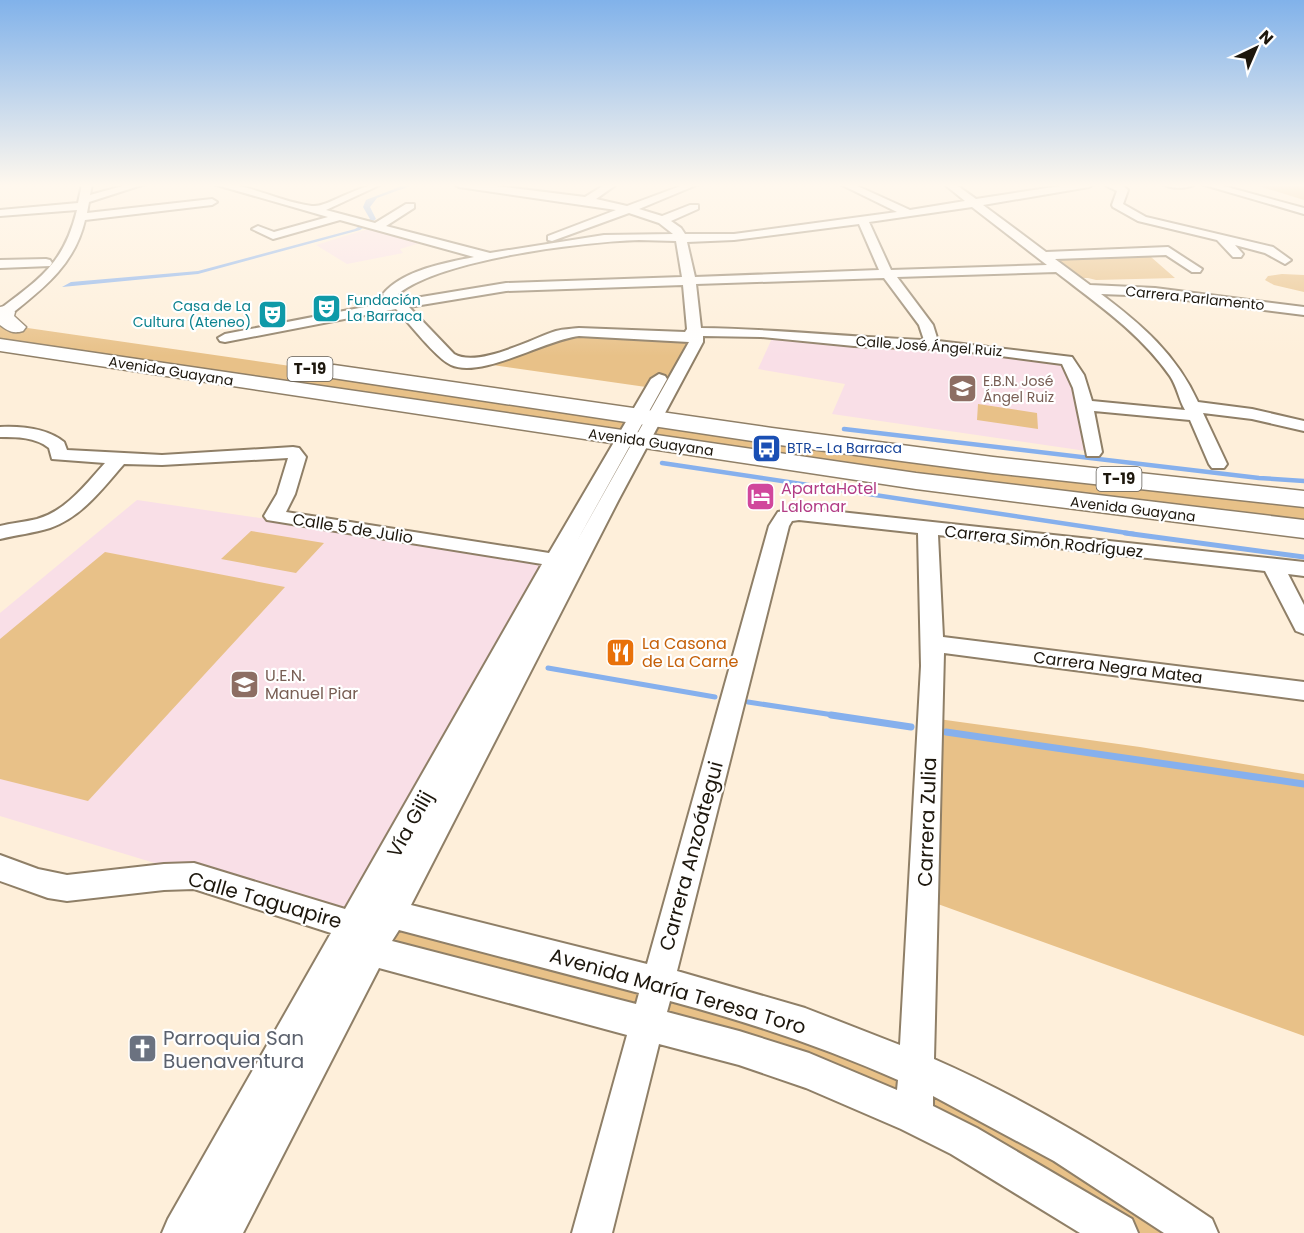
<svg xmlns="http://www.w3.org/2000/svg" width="1304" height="1233" font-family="Poppins,sans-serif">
	<rect width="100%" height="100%" fill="#feefda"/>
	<!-- education -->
	<path fill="#f9dfe7" d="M378,226L430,240L400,249L403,253L347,264L316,245Z
		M774,334L939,345L1067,360L1093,452L832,414L845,384L758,369Z
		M137,500L260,518L274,516L556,560L353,926L194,875L0,816V613Z"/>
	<!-- green -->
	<path fill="#e8c188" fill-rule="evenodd" d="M1252,184H1304V200Z
		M1125,253L1151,257L1175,278L1096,280L1088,278H1071L1042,256Z
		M1282,274L1304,275V292L1274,285L1265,280L1268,276Z
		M0,324L637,416L653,388L478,363L562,334L695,337L654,418L1304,499V529L642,441L391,913L832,1035L1198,1233H1118L914,1116L371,951L624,439L9,351L0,352ZM637,416L654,419L642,441L624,438Z
		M978,404L1037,413L1038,429L977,420Z
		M251,531L324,543L296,573L221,559Z
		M105,552L285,587L88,801L0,779V639Z
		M931,718L1140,747L1304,774V1036L924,899Z"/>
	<!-- water -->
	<path fill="#86b0ed" d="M407,184H416L377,198L370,207L376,219L360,230L198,274L62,287L71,282L198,271L355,229L370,219L363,207L366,200Z"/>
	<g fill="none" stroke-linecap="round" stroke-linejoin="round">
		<!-- stream-far2 -->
		<path stroke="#86b0ed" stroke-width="4.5" d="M844,429L1259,478L1304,481
			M662,463L1134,534"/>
		<!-- stream-far1 -->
		<path stroke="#86b0ed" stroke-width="5" d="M1125,533L1304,557
			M548,668L715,697
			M748,702L840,716"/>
		<!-- stream -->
		<path stroke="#86b0ed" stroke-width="7" d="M831,715L911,727
			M946,732L1304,784"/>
		<defs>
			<path id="minor" d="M82,184H92L90,195L130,184H145L89,202L87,213L212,199L217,202L212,205L85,220C74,267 41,290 5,319L0,320V309C42,277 64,263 77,210L0,216V210L78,203Z
				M213,184C247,182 279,202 312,206C327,208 358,184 382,184L326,210L375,223L406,204H414V208L386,226L490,253L604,235L673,234L659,223L629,213L552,241L548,240V236L616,210L459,187L454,184H481L585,197L606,184H617L596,199L627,206L686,184H699L639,209L662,216L690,205H698V209L671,221L681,228L685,234H734L897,212L840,184H853L910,210L965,201L944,184H955L976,199L1073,184H1094L1089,187L983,205L1046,252L1168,247L1202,269L1200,272H1192L1166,255L1055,259L1090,285L1155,288L1304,307V315L1155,296L1101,294C1142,325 1176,354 1198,402L1252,409L1304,421V431L1252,419L1203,413L1227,464L1224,468H1212L1209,464L1190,420L1094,411L1102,452L1099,456H1087L1073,388L1062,364L955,350L854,346L761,337L703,336V342L619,499L411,905L647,964L769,526L778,512L799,508L831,511L1304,562V576L1288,574L1304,605V634L1296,631L1265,571L938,535L943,637L1304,682V700L944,653L934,1059C1032,1102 1124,1159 1212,1219L1218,1233H1164L1054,1161L933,1096V1106L977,1128L1132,1219L1138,1233H1080L951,1154L901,1129L806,1088L739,1065L659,1044L612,1233H572L627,1035L379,968L243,1233H162L168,1219L331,933L194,889L164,890L67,901L48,898L0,881V855L38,869L67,875L164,864L194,863L345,909L542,564L267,520L264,516L277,494L288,458L162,465L124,464C103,488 82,517 50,528C34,533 16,535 0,539V526C12,523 25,522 37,519C66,511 86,484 105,463L52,459L49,448C35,437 18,437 0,437V427C22,426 46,428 64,442L67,450L162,455L293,447L299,448L306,457L295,494L286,512L549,553L651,379L659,374L665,376L667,379L577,541L689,342L579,336C545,340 481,379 451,365C436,358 409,323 396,309L225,342L220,341L218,338L225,334L390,302L383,294C403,270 445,263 474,257L340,220L273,239L252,229L258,226L274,232L328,217ZM972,207L1047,265L891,270L869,222ZM859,224L879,270L695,277L687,242L734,240ZM639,240L676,241L682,277L506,283L403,300L398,294C442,259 581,242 639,240ZM1056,272C1096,303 1140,333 1170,376C1177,386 1179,400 1185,410L1092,401L1084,375L1072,357L938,341L933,325L897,277ZM884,278L919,325L924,340C849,337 776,329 701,328L696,284ZM683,285L687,329L685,332L579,328C571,329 563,329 556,331C531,339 478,368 454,354L409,307L506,291ZM799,520L918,533L921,666L900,1045L805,1008L677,971L789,526L792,521ZM399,930L639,993L636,1004L392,941ZM670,1001C748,1022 824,1047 898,1080L897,1090L809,1053L739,1031L667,1012Z
				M1103,184C1112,183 1121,183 1128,190L1123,204L1146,217L1273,247L1291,260L1285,264L1265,253L1235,245L1243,254L1241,257H1233L1217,240L1138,221L1113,207L1112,205L1117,191Z
				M1163,184H1195C1188,189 1170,189 1163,184Z
				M1201,184H1216L1304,208V214Z
				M46,259L50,260L52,263L50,266L0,268V260Z"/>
			<path id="highway" d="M5,306L12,308L15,312L14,316L26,327L23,331C13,334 8,331 0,325V307Z
				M0,339L916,473L1304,520V538L916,489L0,351Z
				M334,365L772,428L993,457L1304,491V507L993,473L772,444L326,377L323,372L326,367Z"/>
		</defs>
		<!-- minor casing -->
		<use href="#minor" stroke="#8f7f67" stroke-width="4"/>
		<!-- highway casing -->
		<use href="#highway" stroke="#8f7f67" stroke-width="3"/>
		<!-- minor -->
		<use href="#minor" fill="#fff" fill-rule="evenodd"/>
		<!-- highway -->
		<use href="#highway" fill="#fff" fill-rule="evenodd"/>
	</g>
	<!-- sky -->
	<linearGradient id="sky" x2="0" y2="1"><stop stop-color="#81b2ea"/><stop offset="0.52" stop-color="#fff8ee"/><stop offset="1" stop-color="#fff8ee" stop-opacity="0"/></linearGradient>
	<rect width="1304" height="356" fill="url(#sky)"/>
	<!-- icons -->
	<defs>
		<symbol id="theatre-square" viewBox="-11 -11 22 22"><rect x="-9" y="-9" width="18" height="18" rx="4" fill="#0f9aa8" stroke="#fff"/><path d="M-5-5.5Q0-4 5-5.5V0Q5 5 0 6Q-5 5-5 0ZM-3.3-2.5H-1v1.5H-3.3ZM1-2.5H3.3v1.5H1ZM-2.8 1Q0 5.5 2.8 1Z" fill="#fff"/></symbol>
		<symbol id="school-square" viewBox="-11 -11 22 22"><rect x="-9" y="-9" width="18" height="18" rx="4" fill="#8d6e63" stroke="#fff"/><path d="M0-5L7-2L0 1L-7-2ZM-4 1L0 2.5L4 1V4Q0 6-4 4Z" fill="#fff"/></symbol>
		<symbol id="bus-square" viewBox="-11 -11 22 22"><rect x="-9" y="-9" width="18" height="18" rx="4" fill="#1a4fb4" stroke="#fff"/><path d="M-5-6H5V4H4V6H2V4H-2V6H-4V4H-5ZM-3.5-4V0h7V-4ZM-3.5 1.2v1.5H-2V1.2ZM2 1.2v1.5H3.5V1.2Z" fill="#fff"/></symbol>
		<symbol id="hotel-square" viewBox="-11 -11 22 22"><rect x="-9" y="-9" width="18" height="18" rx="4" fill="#d1479c" stroke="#fff"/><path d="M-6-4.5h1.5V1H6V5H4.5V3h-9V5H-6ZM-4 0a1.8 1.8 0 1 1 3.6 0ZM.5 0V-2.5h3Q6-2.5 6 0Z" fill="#fff"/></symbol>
		<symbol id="restaurant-square" viewBox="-11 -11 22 22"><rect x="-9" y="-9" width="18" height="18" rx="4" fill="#e8710a" stroke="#fff"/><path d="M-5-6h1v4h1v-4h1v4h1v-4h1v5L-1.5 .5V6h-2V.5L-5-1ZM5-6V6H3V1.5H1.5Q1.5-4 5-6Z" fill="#fff"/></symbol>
		<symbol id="church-square" viewBox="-11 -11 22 22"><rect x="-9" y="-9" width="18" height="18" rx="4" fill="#6b7280" stroke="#fff"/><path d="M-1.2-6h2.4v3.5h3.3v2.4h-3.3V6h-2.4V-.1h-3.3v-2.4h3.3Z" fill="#fff"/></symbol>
	</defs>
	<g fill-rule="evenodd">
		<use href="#theatre-square" x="310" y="292" width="33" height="33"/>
		<use href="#theatre-square" x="256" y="298" width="33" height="33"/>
		<use href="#school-square" x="946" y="372" width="33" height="33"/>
		<use href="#bus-square" x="750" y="432" width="33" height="33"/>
		<use href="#hotel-square" x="744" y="480" width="33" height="33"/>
		<use href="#restaurant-square" x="604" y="636" width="33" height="33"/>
		<use href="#school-square" x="228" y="668" width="33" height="33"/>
		<use href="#church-square" x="126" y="1032" width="33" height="33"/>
	</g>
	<g text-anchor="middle" stroke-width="4.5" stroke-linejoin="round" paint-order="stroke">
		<!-- far-street labels -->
		<g font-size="14" fill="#1d170d" stroke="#fff">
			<text transform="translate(1195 298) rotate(6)" y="5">Carrera Parlamento</text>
			<text transform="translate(929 346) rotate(4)" y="5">Calle José Ángel Ruiz</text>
			<text transform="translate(171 371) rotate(9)" y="5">Avenida Guayana</text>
			<text transform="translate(651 442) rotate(8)" y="5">Avenida Guayana</text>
			<text transform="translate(1133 509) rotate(7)" y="5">Avenida Guayana</text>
		</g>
		<!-- far-culture labels -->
		<g font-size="14" fill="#0d838f" stroke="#fff" text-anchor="start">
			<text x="347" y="305">Fundación<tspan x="347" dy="16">La Barraca</tspan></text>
			<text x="251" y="311" text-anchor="end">Casa de La<tspan x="251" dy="16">Cultura (Ateneo)</tspan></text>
		</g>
		<!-- far-education labels -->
		<g font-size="14" fill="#785e54" stroke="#fff" text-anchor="start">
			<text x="983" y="386">E.B.N. José<tspan x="983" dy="16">Ángel Ruiz</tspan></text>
		</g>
		<!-- far-transit labels -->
		<g font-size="14" fill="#164399" stroke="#fff" text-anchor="start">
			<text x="787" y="453">BTR - La Barraca</text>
		</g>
		<!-- shield labels -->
		<g fill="#fff" stroke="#615d56" stroke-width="1.5">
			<rect x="287.5" y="357" width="45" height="24" rx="4.5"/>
			<rect x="1096.5" y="467" width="45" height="24" rx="4.5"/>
		</g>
		<g font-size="15" font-weight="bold" fill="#1d170d">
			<text x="310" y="374">T-19</text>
			<text x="1119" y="484">T-19</text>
		</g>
		<!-- hotel labels -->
		<g font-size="16" fill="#b23c85" stroke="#fff" text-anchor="start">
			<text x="781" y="494">ApartaHotel<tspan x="781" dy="18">Lalomar</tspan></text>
		</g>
		<!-- street labels -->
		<g font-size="16" fill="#1d170d" stroke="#fff">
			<text transform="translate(353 528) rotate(9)" y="6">Calle 5 de Julio</text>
			<text transform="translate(1044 541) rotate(6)" y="6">Carrera Simón Rodríguez</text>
			<text transform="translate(1118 667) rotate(7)" y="6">Carrera Negra Matea</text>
		</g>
		<!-- food labels -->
		<g font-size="16" fill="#c56008" stroke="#fff" text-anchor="start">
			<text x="642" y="649">La Casona<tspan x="642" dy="18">de La Carne</tspan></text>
		</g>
		<!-- education labels -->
		<g font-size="16" fill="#785e54" stroke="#fff" text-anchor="start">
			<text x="265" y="681">U.E.N.<tspan x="265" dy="18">Manuel Piar</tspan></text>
		</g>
		<!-- near-street labels -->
		<g font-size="20" fill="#1d170d" stroke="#fff">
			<text transform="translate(927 822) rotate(-88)" y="7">Carrera Zulia</text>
			<text transform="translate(410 824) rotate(-61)" y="7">Vía Gilij</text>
			<text transform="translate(691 856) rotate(-75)" y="7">Carrera Anzoátegui</text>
			<text transform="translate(265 900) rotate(16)" y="7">Calle Taguapire</text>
			<text transform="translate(678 991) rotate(16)" y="7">Avenida María Teresa Toro</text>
		</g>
		<!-- near-worship labels -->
		<g font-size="20" fill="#5b616d" stroke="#fff" text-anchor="start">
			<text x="163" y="1045">Parroquia San<tspan x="163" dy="23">Buenaventura</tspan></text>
		</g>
	</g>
	<!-- north arrow -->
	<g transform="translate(1256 48) rotate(44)" stroke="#ffffff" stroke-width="4.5" paint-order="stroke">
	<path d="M0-4.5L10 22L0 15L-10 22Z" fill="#1d170d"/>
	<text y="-9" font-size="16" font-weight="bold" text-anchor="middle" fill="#1d170d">N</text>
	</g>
</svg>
